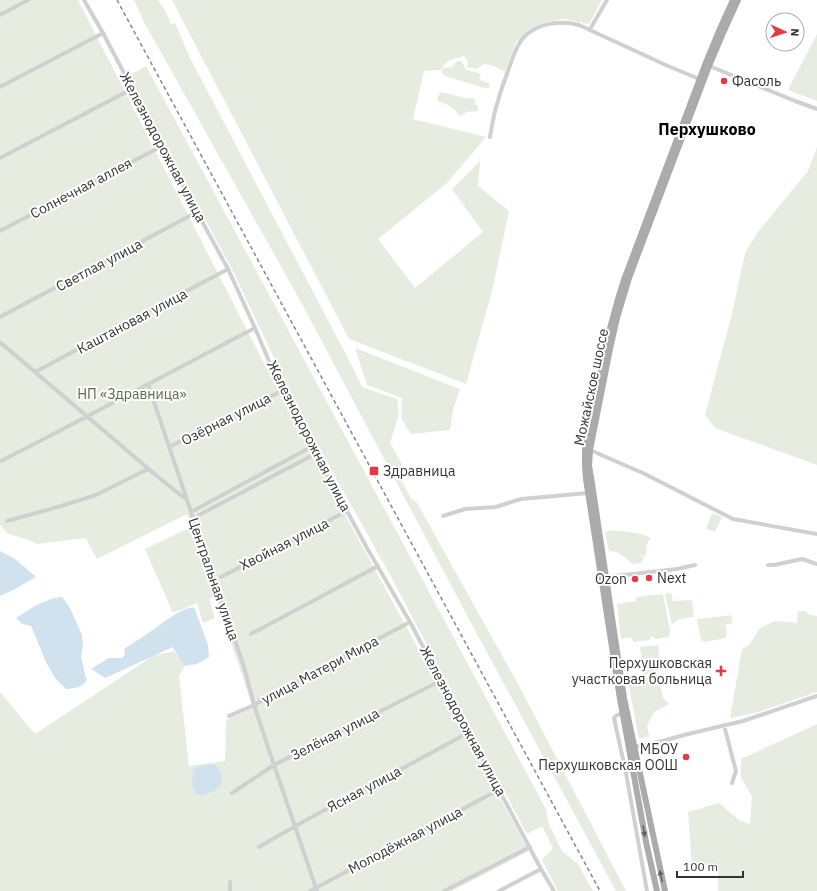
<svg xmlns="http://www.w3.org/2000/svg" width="817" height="891" font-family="'IBM Plex Sans',sans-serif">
	<rect width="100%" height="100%" fill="#fff"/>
	<!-- green -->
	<path fill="#e6ecdf" d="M0,0H78L292,418L529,851L452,891H0V692L35,734L153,656L174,651L185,666L179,676L189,766L225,761L226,720L253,707L187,514L97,559L86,538L37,544L26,539L9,534L5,531L0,525Z
		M134,0H158L166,12L171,24L175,23L190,58L351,364L362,387L397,399L399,414L390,443L402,464L401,479L411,499L417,503L518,684L626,891H616L470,621L302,304L144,22Z
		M172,0H602L589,24L564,19L546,22L527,32L516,42L505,71L491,65L483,64L477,69L467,67L468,62L464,56L448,61L440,70L424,71L413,119L486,137L447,183L378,239L415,288L483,232L452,189L480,161L478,186L509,211L493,287L466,384L349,339Z
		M817,34V101L788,90Z
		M457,61H461L464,65L465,69C470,72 476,71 481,74L479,78L482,81L486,82L490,84L489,88H484L445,76L441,72L443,68L451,67Z
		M146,66L546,809L548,822L562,851L578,864L593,891H558L542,860L553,848L542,826L527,834L390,575L300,413L234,273L128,76Z
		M441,92L466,98L475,99V103L478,106V111C473,112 470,111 466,112L463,115L459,116C455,107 447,104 439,102L437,98Z
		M817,147V465L715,428L705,415L733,310L742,266L746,251L758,232L808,171Z
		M355,348L460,389L453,410L450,430L411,434L401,418L402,398L367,385Z
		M712,513L722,517L715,532L706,529Z
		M189,528L213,597L209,599L215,618L203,623L197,603L173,613L145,549Z
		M612,530C623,532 643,532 651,538L646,545L647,549L645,556L637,554L644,557L641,563L632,564L625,557H624L617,552L609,551L605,532Z
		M671,593L673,601L692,600L694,617C685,618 677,618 672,625L665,594Z
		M663,594L670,631L669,637L656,639L651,636V638L649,640L634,642L631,637L621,639L617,604L636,601V597Z
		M798,611H805L810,615L817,616V692L755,713L730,718L742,649L750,644L760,628L775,621L797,623Z
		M731,615L733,623L725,625L727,634L725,638L705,642L701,640L697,619L726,616Z
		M658,645L660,665L659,671L644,674L640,647Z
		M649,677L650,682L659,680L663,698L669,704L654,712L647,726L649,736L639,739L628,681Z
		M817,724V891H718V865H692L688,812L719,803L739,820L750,824L752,796L741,778V759Z"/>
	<!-- water -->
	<path fill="#cfe2ee" d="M0,551L15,559L36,577L15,589L0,596Z
		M62,597L70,608L82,635L83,646L81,657L85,674L87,680C81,688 76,688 66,689L55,678L46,662L31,626L22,624L16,618C32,608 43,599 62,597Z
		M194,607L208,645L209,657L197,664L185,666L181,661L173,647L105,678L91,669L109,658H122L125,655L124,649C132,643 142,638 150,632C163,623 178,609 194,607Z
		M211,764L216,765C229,784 219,791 200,796L195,793L192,784L193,769L200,766Z"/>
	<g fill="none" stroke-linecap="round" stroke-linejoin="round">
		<!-- minor -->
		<path stroke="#d0d0d0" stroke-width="4" d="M84,0L103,33L197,212L228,269L255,328L280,387L311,447L347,511L367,548L410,622L541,869L554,891
			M0,15L28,0
			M590,29L607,0
			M707,65L795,101L817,109
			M0,87L103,33
			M490,137C492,125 494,112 498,101C501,89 506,77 510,65C514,55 517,43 526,35C540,23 561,20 579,25L668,66L699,79
			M0,158L132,89
			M0,231L162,146
			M0,317L197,212
			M0,342L158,477L187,500L244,667L254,705L274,765L317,891
			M35,372L228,269
			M148,384L187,500
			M169,447L282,391
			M590,450L645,474L733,519L817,534
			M1,461C86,418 170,372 255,328
			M191,512L311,447
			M199,515L315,454
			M443,516L465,509L496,507L508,503L521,499L588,493
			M7,521L61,506L96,495L148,469
			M768,565H774L802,559L817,564
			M221,577L347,511
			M606,577L677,569L695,565
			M251,634L378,566
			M622,714L617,715L614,718L626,773L647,891
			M229,716L254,705L263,700L410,622
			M724,725L736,771L732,783
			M634,747L659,742L684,735L743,721L817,696
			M232,793L274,765L442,680
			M259,847C328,806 400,771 469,732
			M230,891V882
			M310,891L500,789
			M444,891L530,847
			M499,891L541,869"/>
		<!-- primary -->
		<path stroke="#ababab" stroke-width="6" d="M657,891L646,842L620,699L586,479L585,466V450L606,343L618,299L625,277L705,65L719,31L733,0
			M665,891L624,698L591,477L589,466L590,450L611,344L617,318L629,278L709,66L723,33L738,0"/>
		<!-- rail -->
		<path stroke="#888" stroke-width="1.5" stroke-dasharray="4 3" stroke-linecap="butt" d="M117,0L600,891"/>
	</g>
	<!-- one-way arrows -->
	<defs><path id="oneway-solid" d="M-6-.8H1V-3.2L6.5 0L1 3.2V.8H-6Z"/></defs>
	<g fill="#636363">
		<use href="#oneway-solid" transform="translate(644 831) rotate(80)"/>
		<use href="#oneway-solid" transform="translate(661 876) rotate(-103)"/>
	</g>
	<!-- markers -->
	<g fill="#e63946" stroke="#fff" stroke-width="1.5">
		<circle cx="724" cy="81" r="4"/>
		<rect x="369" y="466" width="10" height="10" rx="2"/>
		<circle cx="649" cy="578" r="4"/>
		<circle cx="635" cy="579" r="4"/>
		<path d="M719 665h4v4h4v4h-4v4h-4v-4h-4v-4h4z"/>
		<circle cx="686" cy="757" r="4"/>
	</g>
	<g text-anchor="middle" stroke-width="4" stroke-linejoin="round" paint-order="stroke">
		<!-- poi labels -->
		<g font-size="14" fill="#333" stroke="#fff" text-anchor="start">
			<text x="732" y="86">Фасоль</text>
			<text x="383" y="476">Здравница</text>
			<text x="657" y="583">Next</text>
			<text x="627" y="584" text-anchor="end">Ozon</text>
			<text x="712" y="668" text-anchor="end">Перхушковская<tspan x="712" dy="16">участковая больница</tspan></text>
			<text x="678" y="754" text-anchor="end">МБОУ<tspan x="678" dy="16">Перхушковская ООШ</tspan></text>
		</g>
		<!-- street labels -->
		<g font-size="14" fill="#333" stroke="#fff">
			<text transform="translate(163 147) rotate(62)" y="5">Железнодорожная улица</text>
			<text transform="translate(81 188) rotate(-28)" y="5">Солнечная аллея</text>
			<text transform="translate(99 265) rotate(-28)" y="5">Светлая улица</text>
			<text transform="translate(132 321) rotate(-28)" y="5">Каштановая улица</text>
			<text transform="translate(591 387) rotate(-78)" y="5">Можайское шоссе</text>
			<text transform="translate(226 419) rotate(-27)" y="5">Озёрная улица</text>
			<text transform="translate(309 436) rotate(63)" y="5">Железнодорожная улица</text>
			<text transform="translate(284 544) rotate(-27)" y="5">Хвойная улица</text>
			<text transform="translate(214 579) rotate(71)" y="5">Центральная улица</text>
			<text transform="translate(320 670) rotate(-28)" y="5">улица Матери Мира</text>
			<text transform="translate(463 721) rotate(62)" y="5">Железнодорожная улица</text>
			<text transform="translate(335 734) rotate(-27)" y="5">Зелёная улица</text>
			<text transform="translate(364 789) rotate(-28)" y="5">Ясная улица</text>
			<text transform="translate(405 840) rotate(-28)" y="5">Молодёжная улица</text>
		</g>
		<!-- park labels -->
		<g font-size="14" fill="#56703f" stroke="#fff">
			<text x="132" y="399">НП «Здравница»</text>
		</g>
		<!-- quarter labels -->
		<g font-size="16" font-weight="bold" fill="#000" stroke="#fff">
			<text x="707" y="135">Перхушково</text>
		</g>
	</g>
	<!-- north arrow -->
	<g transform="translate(785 32) rotate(93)"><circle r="19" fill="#ffffff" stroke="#adadad"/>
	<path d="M0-3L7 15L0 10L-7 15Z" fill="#e63946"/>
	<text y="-6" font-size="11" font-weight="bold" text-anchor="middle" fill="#333333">N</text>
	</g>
	<!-- scale -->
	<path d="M677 871v6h66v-6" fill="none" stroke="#333333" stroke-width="2"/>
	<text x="683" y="871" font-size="12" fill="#333333" stroke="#ffffff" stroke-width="3" paint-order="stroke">100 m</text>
</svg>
